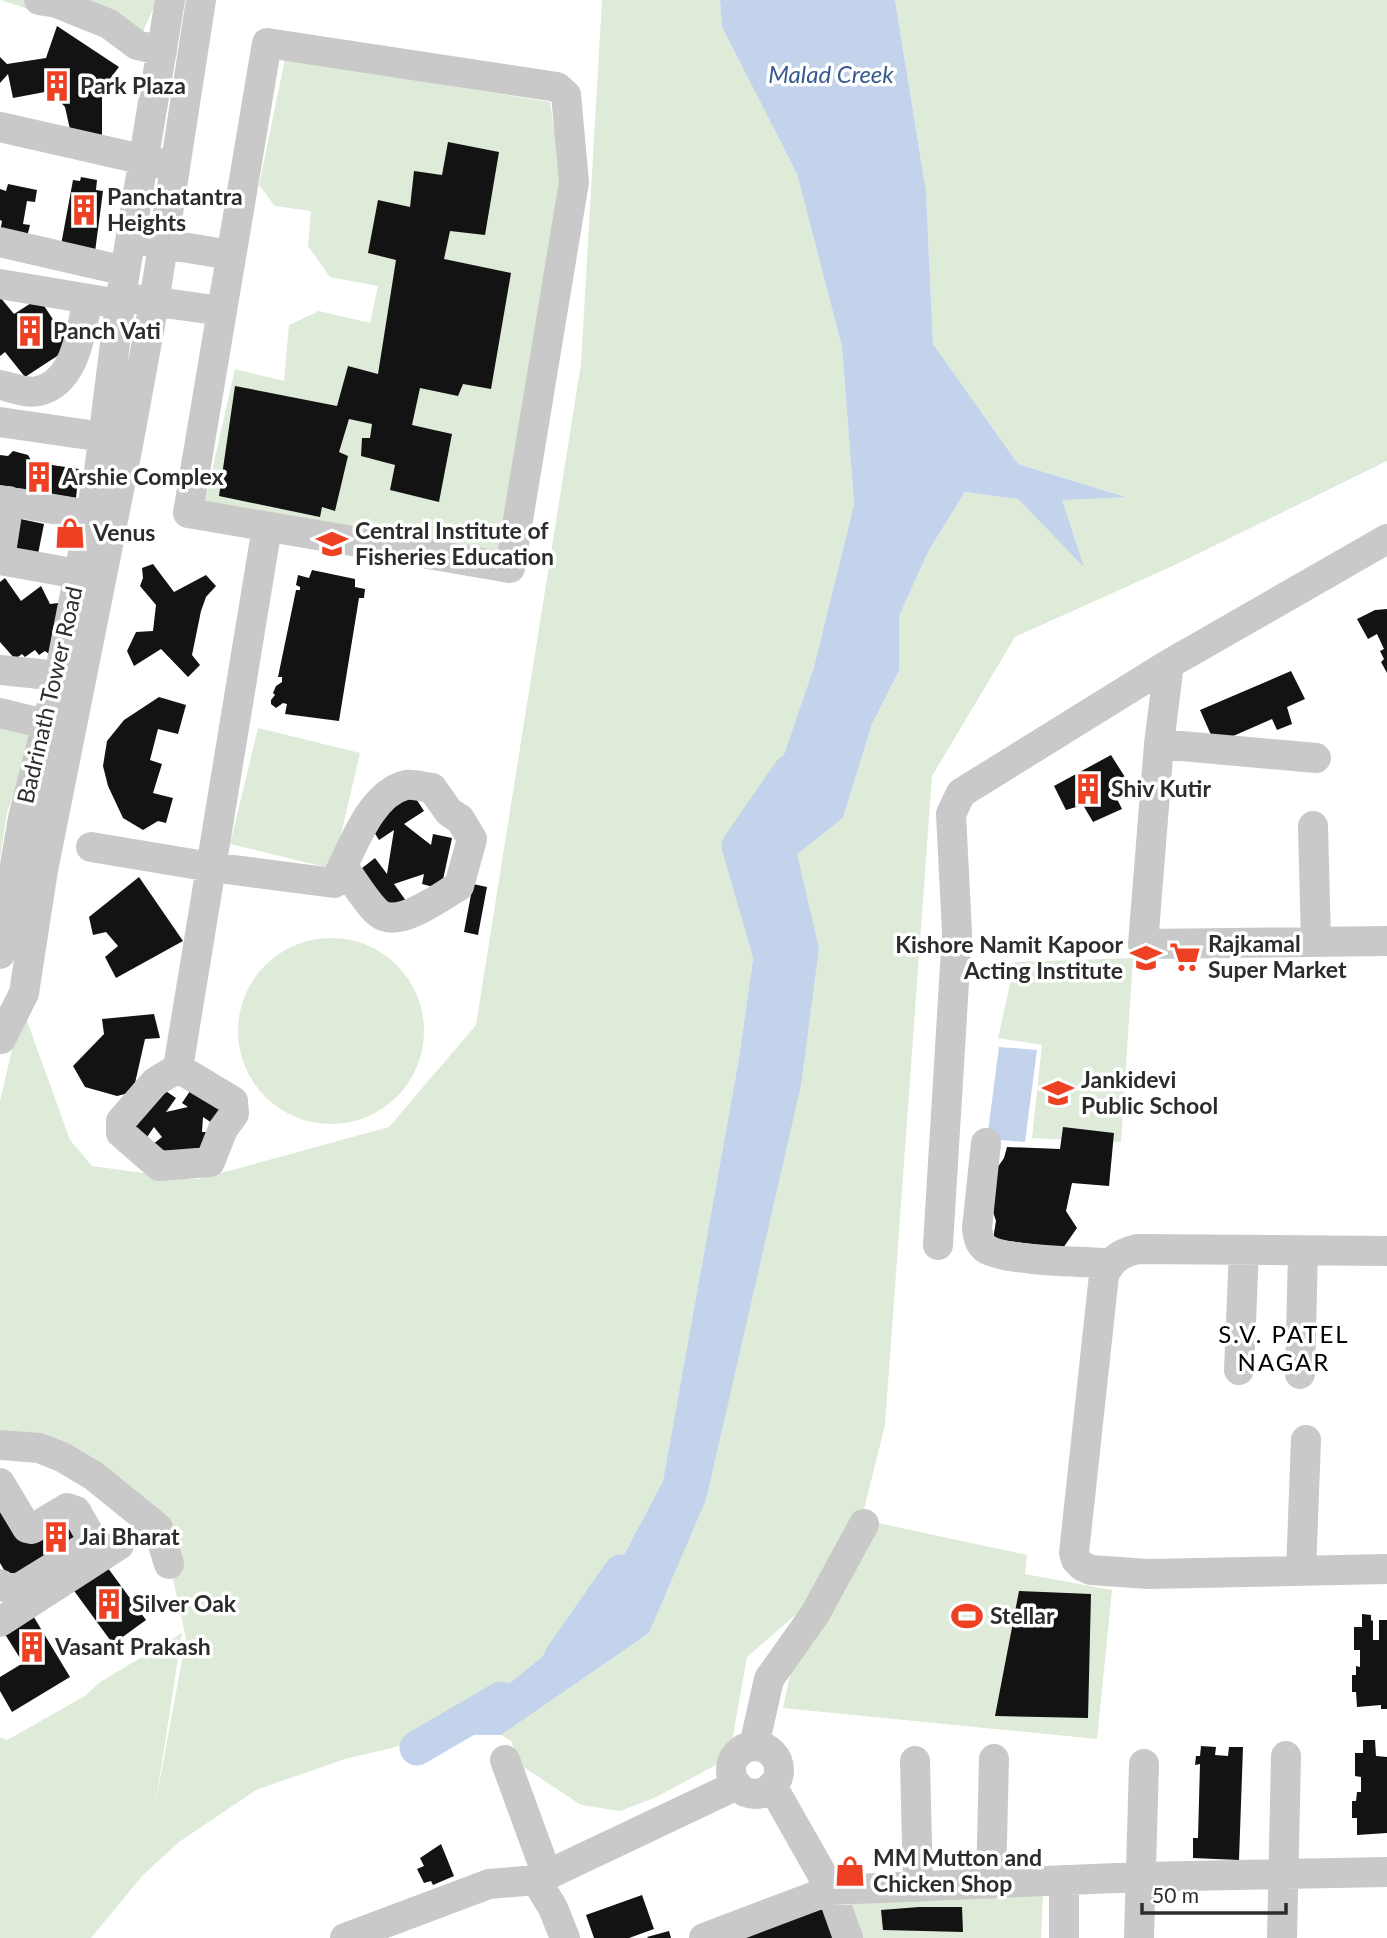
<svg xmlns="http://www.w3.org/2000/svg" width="1387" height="1938" font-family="Lato,sans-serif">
	<rect width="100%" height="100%" fill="#fff"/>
	<!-- green -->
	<path fill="#deebd8" d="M1,0H157L137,45Z
		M602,0H720L722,27L797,174L842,347L854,504L814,667L758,830L756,938L739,1058L663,1481L591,1617L446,1735L345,1759L256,1790L179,1842L142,1876L91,1938H0V1737L7,1740L85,1696L100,1682L182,1633L155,1807L186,1638L161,1526L0,1432V1101L22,1007L70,1140L92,1166L187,1179H199L389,1127L476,1025L581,364Z
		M895,0H1387V461L1177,564L1015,637L932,776L885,1425L863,1513L816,1597L747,1657L729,1758L654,1798L620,1811L581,1805L519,1764L511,1741L501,1735L649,1633L706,1500L747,1316L819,948L796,854L843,818L872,724L899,671V616L929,550L965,492L1018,499L1083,565L1061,499L1123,496L1018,464L933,344L926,191Z
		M285,59L550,102L563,188L499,556L205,502L235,369L284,381L289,325L319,311L370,323L378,286L330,277L308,246L311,211L275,206L259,185Z
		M0,728L36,737L7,812L0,859Z
		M258,728L360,753L333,869L230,844Z
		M238 1031a93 93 0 1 1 186 0a93 93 0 1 1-186 0Z
		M1133,958L1121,1142L1032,1138L1042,1045L998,1038L1015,962Z
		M873,1522L1027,1555L1025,1574L1112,1590L1097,1739L783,1708L790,1675Z
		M1043,1894L1041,1938H860L848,1901Z"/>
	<!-- water -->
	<path fill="#c3d3ec" d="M720,0H895L926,191L933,344L1018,464L1126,497L1062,500L1084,567L1018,499L965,492L929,550L899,616V671L872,724L843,818L797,854L819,948L801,1085L706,1500L649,1633L501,1735H446L591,1617L663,1481L739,1058L756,938L758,830L814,667L854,504L842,347L797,174L722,27Z
		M999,1047L1037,1050L1025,1142L987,1139Z"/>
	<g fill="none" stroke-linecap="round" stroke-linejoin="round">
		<!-- river -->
		<path stroke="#c3d3ec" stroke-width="35" d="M770,953L739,846L791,771
			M561,1658L621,1572
			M417,1748L501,1699"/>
	</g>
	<!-- building -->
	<path fill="#131313" d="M57,26L119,67L102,89V139L73,143L65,107L50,91L13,98L8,74L0,83V57L7,64L46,58Z
		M448,142L499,152L485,235L450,231L444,259L511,273L491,389L463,384L458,396L420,388L412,425L452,434L439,502L390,490L395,465L361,456L362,438H370L372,424L349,419L339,452L348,456L335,511L322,507L320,517L219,496L235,386L337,406L348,366L378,374L396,260L368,253L378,200L410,207L414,171L442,175Z
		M81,177L97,180L96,190L103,191L95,252L61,245L73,180L80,181Z
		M8,184L37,190L35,202L27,201L23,224L30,225L27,237L0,232L2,221L0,220V189L6,191Z
		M0,297L14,314L39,298L71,347L25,377L5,352L0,356Z
		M13,451L28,455L32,462L79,469L76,498L0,486V455L8,456Z
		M16,518L44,524L37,559L9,552Z
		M153,564L174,592L206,575L216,586L206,597L201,611L192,655L200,665L188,677L161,649L134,666L127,651L136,632L153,631L156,605L140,586L143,578L142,568Z
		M312,570L355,579V587L365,589L364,598H359L339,721L285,714L287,704L283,703L276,708L271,704V700L275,695L273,693L276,686L282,682V677H278L296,590H300V587L296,585L298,575L309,578Z
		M5,578L21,601L41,586L50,604L58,603L59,618L49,654L45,651L39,655L35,650L25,657L22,654L15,659L0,642V582Z
		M1387,609V673L1381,662L1384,659L1380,651L1384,649L1377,634L1368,639L1357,619L1375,610Z
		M1291,671L1305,699L1287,707L1292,724L1277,730L1272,719L1215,744L1200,710Z
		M159,697L186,705L178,734L158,729L150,760L162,764L153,793L173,798L166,823L158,821L143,830L123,818L108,786L103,766L107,741L124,720Z
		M1111,755L1130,785L1114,793L1122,809L1093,822L1083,805L1066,810L1054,786Z
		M413,794L424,811L404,824L431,845L433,834L452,838L441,889L422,884L424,874L394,884L409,905L391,918L357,872L375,858L387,874L394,830L379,840L369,824Z
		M139,877L183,941L116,978L105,957L118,946L106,932L93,935L89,917Z
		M473,884L487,887L478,935L464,932Z
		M154,1014L160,1038L145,1039L133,1092L117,1096L85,1087L73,1066L104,1034L102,1019Z
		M196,1082L232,1106L218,1127L203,1117L202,1132H208L211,1155L165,1160L152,1145L162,1137L154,1127L145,1140L126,1126L157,1085L176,1098L166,1112L188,1107L182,1103Z
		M1063,1127L1114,1133L1109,1186L1072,1183L1066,1211L1077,1228L1063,1248L993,1239L996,1221L989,1199L995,1171L1004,1158L1007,1147L1060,1149Z
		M0,1494L26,1538L71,1512L85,1537L10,1580L0,1563Z
		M105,1564L146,1620L113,1644L72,1588Z
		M1019,1591L1091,1594L1088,1718L995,1716Z
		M32,1614L70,1677L12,1712L0,1691V1677L23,1663L3,1631Z
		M1362,1614L1371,1615V1620L1373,1621V1640H1379V1620H1387V1709H1381V1705L1357,1707L1356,1692H1352V1675H1356V1666L1360,1667V1650H1354V1627H1362Z
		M1363,1740H1375L1376,1756L1387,1757V1833L1357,1835V1818H1352V1801H1356L1357,1792H1361V1777L1355,1776V1753H1363Z
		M1201,1746L1216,1747L1215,1755L1228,1756L1229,1747H1243L1239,1860L1193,1858V1838H1198L1200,1764L1195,1765L1196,1756H1200Z
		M441,1844L454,1876L433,1885L431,1881L424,1883L417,1869L424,1866L420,1858Z
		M642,1895L654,1929L629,1938H594L586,1915Z
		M827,1906L838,1938H738Z
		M919,1907H962L963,1932L883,1930L881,1910Z
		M669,1931L671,1938H648L647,1937Z"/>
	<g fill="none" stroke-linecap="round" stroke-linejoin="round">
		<!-- minor -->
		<path stroke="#c9c9c9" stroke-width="30" d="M39,0L57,3L109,24L137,45L162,51
			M267,43L557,87L566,95L574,182L510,568L188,513Z
			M0,127L163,164
			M145,241L231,255
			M0,242L125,271
			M0,284L107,302
			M135,299L222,311
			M0,385C11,387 28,394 38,391C76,383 81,330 88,299
			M0,422L103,437L120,442
			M0,500L89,515
			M0,559L9,501
			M0,560L78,574
			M1169,664L1159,744L1143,944L1387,941
			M0,670L59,676
			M0,713L45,724
			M1159,744L1316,758
			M1313,826L1316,942
			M91,847L211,867L334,883C351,854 368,794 406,785C414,784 424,787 432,788L449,812L460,819L472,839L459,886C439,897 396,932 376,911C364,899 354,881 343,867
			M0,954L23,818L59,676L99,471L121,296L170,0
			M1,1039L24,993L43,870L128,445L154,303L201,0
			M178,1068L233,1101L234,1114L223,1129L210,1162L159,1166L121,1133V1121L155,1082L178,1068L267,527
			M986,1143L977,1228C978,1235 978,1242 985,1248C1001,1261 1086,1262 1110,1263
			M938,1245L957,933L951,814L961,793L1169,664L1387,539
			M1387,1251L1137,1249C1119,1254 1112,1259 1104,1275L1074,1553L1076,1560L1082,1566L1091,1570L1148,1574L1387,1569
			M1239,1370L1244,1250
			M1300,1374L1303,1251
			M0,1445L39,1448L62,1457L94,1476L158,1528L169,1564
			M0,1483L27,1528L32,1529L67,1508L76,1511L92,1539L89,1545L19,1588H7L0,1584
			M1301,1571L1306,1440
			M0,1622L119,1545
			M754,1746L769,1679L815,1614L864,1524
			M731 1770a24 24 0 1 1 48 0a24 24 0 1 1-48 0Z
			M505,1760L547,1875
			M915,1761L918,1887
			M772,1786L831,1890L848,1938
			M536,1880L553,1908L565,1938
			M1064,1880V1938
			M991,1883L994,1759
			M345,1938L489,1884L536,1880L547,1875L737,1785
			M704,1938L831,1890L1140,1877L1387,1872
			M1139,1938L1144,1764
			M1282,1938L1286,1756"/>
	</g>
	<!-- icons -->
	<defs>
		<symbol id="building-bare" viewBox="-9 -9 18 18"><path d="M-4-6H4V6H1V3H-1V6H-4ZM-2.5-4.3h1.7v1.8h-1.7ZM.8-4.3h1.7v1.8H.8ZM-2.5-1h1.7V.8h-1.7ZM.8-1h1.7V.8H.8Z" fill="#ee4123" stroke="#fff" stroke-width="2.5" paint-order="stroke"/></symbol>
		<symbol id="shop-bare" viewBox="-9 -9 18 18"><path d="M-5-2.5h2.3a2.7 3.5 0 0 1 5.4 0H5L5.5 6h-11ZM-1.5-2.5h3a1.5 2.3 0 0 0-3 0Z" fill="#ee4123" stroke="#fff" stroke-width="2.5" paint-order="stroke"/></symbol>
		<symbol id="university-bare" viewBox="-9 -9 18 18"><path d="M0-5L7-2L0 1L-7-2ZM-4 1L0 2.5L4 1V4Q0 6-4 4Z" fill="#ee4123" stroke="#fff" stroke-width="2.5" paint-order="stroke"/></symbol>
		<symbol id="supermarket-bare" viewBox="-9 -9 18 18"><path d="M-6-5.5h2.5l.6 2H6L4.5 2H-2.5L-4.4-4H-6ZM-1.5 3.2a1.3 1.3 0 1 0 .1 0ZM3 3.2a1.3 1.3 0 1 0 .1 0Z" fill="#ee4123" stroke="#fff" stroke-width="2.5" paint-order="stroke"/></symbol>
		<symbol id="school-bare" viewBox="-9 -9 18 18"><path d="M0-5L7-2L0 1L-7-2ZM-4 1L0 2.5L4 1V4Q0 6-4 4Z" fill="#ee4123" stroke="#fff" stroke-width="2.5" paint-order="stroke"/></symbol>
		<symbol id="stadium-bare" viewBox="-9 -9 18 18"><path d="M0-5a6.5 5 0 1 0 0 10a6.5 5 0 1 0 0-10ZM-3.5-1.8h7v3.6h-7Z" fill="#ee4123" stroke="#fff" stroke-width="2.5" paint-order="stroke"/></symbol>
	</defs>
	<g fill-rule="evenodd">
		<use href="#building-bare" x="35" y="64" width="44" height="44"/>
		<use href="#building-bare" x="62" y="188" width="44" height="44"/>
		<use href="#building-bare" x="8" y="309" width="44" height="44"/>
		<use href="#building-bare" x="17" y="455" width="44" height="44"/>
		<use href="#shop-bare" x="48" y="511" width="44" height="44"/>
		<use href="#university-bare" x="310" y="522" width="44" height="44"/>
		<use href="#building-bare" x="1066" y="767" width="44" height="44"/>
		<use href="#supermarket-bare" x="1163" y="935" width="44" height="44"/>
		<use href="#school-bare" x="1124" y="936" width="44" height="44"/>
		<use href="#school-bare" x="1036" y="1071" width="44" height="44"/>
		<use href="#building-bare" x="34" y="1515" width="44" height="44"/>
		<use href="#building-bare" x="87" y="1582" width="44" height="44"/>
		<use href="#stadium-bare" x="945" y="1594" width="44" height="44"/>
		<use href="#building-bare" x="10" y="1625" width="44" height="44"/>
		<use href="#shop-bare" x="828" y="1849" width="44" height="44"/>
	</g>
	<g text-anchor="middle" stroke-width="7" stroke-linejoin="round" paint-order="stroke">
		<!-- poi labels -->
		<g font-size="23" font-weight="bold" fill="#2c2c2c" stroke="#fff" text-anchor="start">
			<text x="80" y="94">Park Plaza</text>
			<text x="107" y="205">Panchatantra<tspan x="107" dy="26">Heights</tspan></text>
			<text x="53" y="339">Panch Vati</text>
			<text x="62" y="485">Arshie Complex</text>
			<text x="355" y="539">Central Institute of<tspan x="355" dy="26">Fisheries Education</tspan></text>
			<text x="93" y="541">Venus</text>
			<text x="1111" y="797">Shiv Kutir</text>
			<text x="1208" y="952">Rajkamal<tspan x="1208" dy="26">Super Market</tspan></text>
			<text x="1123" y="953" text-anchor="end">Kishore Namit Kapoor<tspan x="1123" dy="26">Acting Institute</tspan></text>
			<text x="1081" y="1088">Jankidevi<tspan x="1081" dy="26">Public School</tspan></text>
			<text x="79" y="1545">Jai Bharat</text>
			<text x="132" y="1612">Silver Oak</text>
			<text x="990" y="1624">Stellar</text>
			<text x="55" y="1655">Vasant Prakash</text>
			<text x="873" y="1866">MM Mutton and<tspan x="873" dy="26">Chicken Shop</tspan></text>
		</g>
		<!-- street labels -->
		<g font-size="23" fill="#2c2c2c" stroke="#fff">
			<text transform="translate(50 695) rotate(-77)" y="8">Badrinath Tower Road</text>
		</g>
		<!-- water labels -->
		<g font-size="24" font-style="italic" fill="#375a91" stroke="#fff">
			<text x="831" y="83">Malad Creek</text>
		</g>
		<!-- neighbourhood labels -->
		<g font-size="24" letter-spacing="2" fill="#000" stroke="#fff">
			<text x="1284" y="1343">S.V. PATEL<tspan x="1284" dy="28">NAGAR</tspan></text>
		</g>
	</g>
	<!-- scale -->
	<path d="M1142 1903v10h144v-10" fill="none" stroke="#2c2c2c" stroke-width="3.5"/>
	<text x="1152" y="1903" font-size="21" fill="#2c2c2c" stroke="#ffffff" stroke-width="5" paint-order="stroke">50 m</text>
</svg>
